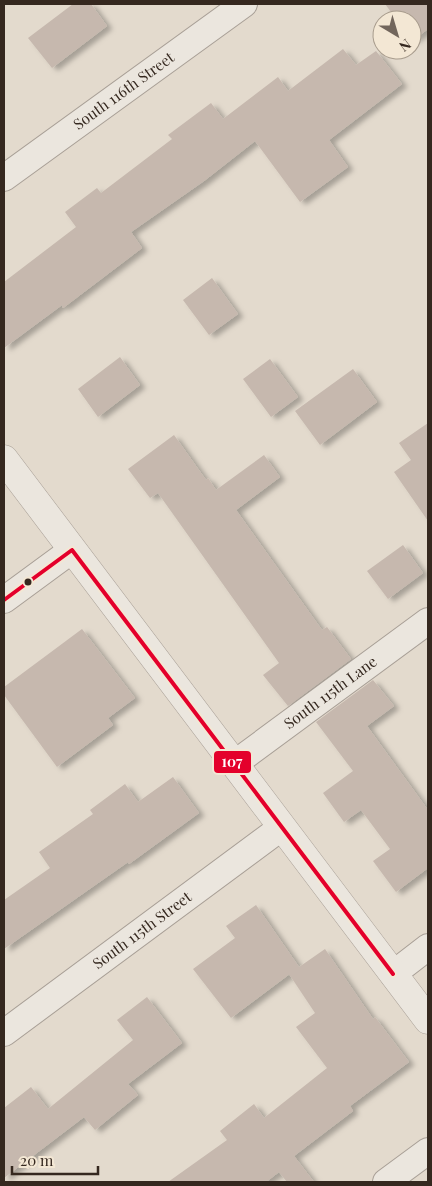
<svg xmlns="http://www.w3.org/2000/svg" width="432" height="1186" font-family="'Playfair Display',serif">
	<defs>
		<filter id="shadow"><feDropShadow dx="5.5" dy="3" stdDeviation="2.5" flood-color="#0004"/></filter>
	</defs>
	<rect width="100%" height="100%" fill="#e3dacd"/>
	<!-- building -->
	<path fill="#c6b8ae" filter="url(#shadow)" d="M73,4H91L107,26L52,68L28,38Z
		M385,4H428V29L412,41V20H397Z
		M343,49L356,65L376,51L402,84L329,140L348,167L300,202L255,141L204,181L131,232L142,248L63,308L62,305L4,348V282L76,227L65,212L97,188L101,193L172,139L168,135L211,103L223,119L278,77L288,91Z
		M212,278L238,314L209,335L183,300Z
		M120,357L140,385L98,417L78,389Z
		M270,359L298,397L271,417L243,379Z
		M353,369L377,402L320,445L295,411Z
		M428,423V521L394,472L411,460L399,443Z
		M174,435L206,480L208,478L216,490L264,455L280,477L236,510L322,630L327,627L351,659L288,706L263,675L279,663L158,493L150,498L128,469Z
		M403,545L423,573L388,599L367,571Z
		M82,629L135,698L108,718L113,725L57,767L4,695V687Z
		M373,680L394,706L367,726L428,810V868L396,892L373,861L390,849L361,810L344,822L323,793L353,771L316,722Z
		M173,777L199,813L129,864L128,862L4,949V900L50,868L39,852L93,814L90,810L125,784L138,802Z
		M256,905L299,967L231,1018L193,969L235,938L226,926Z
		M325,949L373,1019L375,1017L409,1062L350,1106L353,1111L294,1156L314,1182H287L279,1172L266,1182H168L227,1140L220,1131L254,1104L264,1118L327,1068L296,1027L315,1013L289,974Z
		M147,997L182,1043L128,1084L138,1095L95,1130L84,1117L4,1178V1108L31,1087L48,1109L133,1040L117,1020Z"/>
	<g fill="none" stroke-linecap="round" stroke-linejoin="round">
		<defs>
			<g id="minor">
				<path id="s1" d="M4,178L244,4"/>
				<path d="M4,600L72,550"/>
				<path id="s2" d="M234,764L428,621"/>
				<path d="M393,974L428,947"/>
				<path id="s3" d="M4,1033L282,827"/>
				<path d="M386,1182L428,1151"/>
			</g>
			<path id="tertiary" d="M4,459L428,1020"/>
		</defs>
		<!-- minor casing -->
		<use href="#minor" stroke="#a89f96" stroke-width="28"/>
		<!-- tertiary casing -->
		<use href="#tertiary" stroke="#a89f96" stroke-width="29"/>
		<!-- minor -->
		<use href="#minor" stroke="#ebe6de" stroke-width="26"/>
		<!-- tertiary -->
		<use href="#tertiary" stroke="#ebe6de" stroke-width="28"/>
		<defs>
			<path id="bus-1" d="M72,550L393,974
				M4,600L72,550"/>
		</defs>
		<!-- bus-1 casing -->
		<use href="#bus-1" stroke="#f3e7d4" stroke-width="8"/>
		<!-- bus-1 -->
		<use href="#bus-1" stroke="#e4002b" stroke-width="4"/>
	</g>
	<!-- markers -->
	<circle fill="#35281f" stroke="#f3e7d4" stroke-width="2" cx="28" cy="582" r="4.5"/>
	<g text-anchor="middle" stroke-width="4" stroke-linejoin="round" paint-order="stroke">
		<!-- street labels -->
		<g font-size="15" fill="#35281f" stroke="#f3e7d4">
			<text dy="5" stroke="none"><textPath href="#s1" startOffset="148">South 116th Street</textPath></text>
			<text dy="5" stroke="none"><textPath href="#s2" startOffset="120">South 115th Lane</textPath></text>
			<text dy="5" stroke="none"><textPath href="#s3" startOffset="172">South 115th Street</textPath></text>
		</g>
	</g>
	<rect stroke="#f3e7d4" stroke-width="2" x="213" y="750" width="39" height="24" rx="5" fill="#e4002b"/>
	<g font-size="14" text-anchor="middle" font-weight="bold" fill="#fff">
		<text x="232" y="767">107</text>
	</g>
	<!-- border -->
	<rect width="432" height="1186" fill="none" stroke="#35281f" stroke-width="10"/>
	<!-- north arrow -->
	<g transform="translate(397 35) rotate(142)"><circle r="24" fill="#f3e7d4" stroke="#a79b8c"/>
	<path d="M0-4L9 19L0 12L-9 19Z" fill="#72665c"/>
	<text y="-8" font-size="14" font-weight="bold" text-anchor="middle" fill="#35281f">N</text>
	</g>
	<!-- scale -->
	<path d="M12 1166v8h86v-8" fill="none" stroke="#35281f" stroke-width="2.5"/>
	<text x="20" y="1166" font-size="15" fill="#35281f" stroke="#f3e7d4" stroke-width="4" paint-order="stroke">20 m</text>
</svg>
